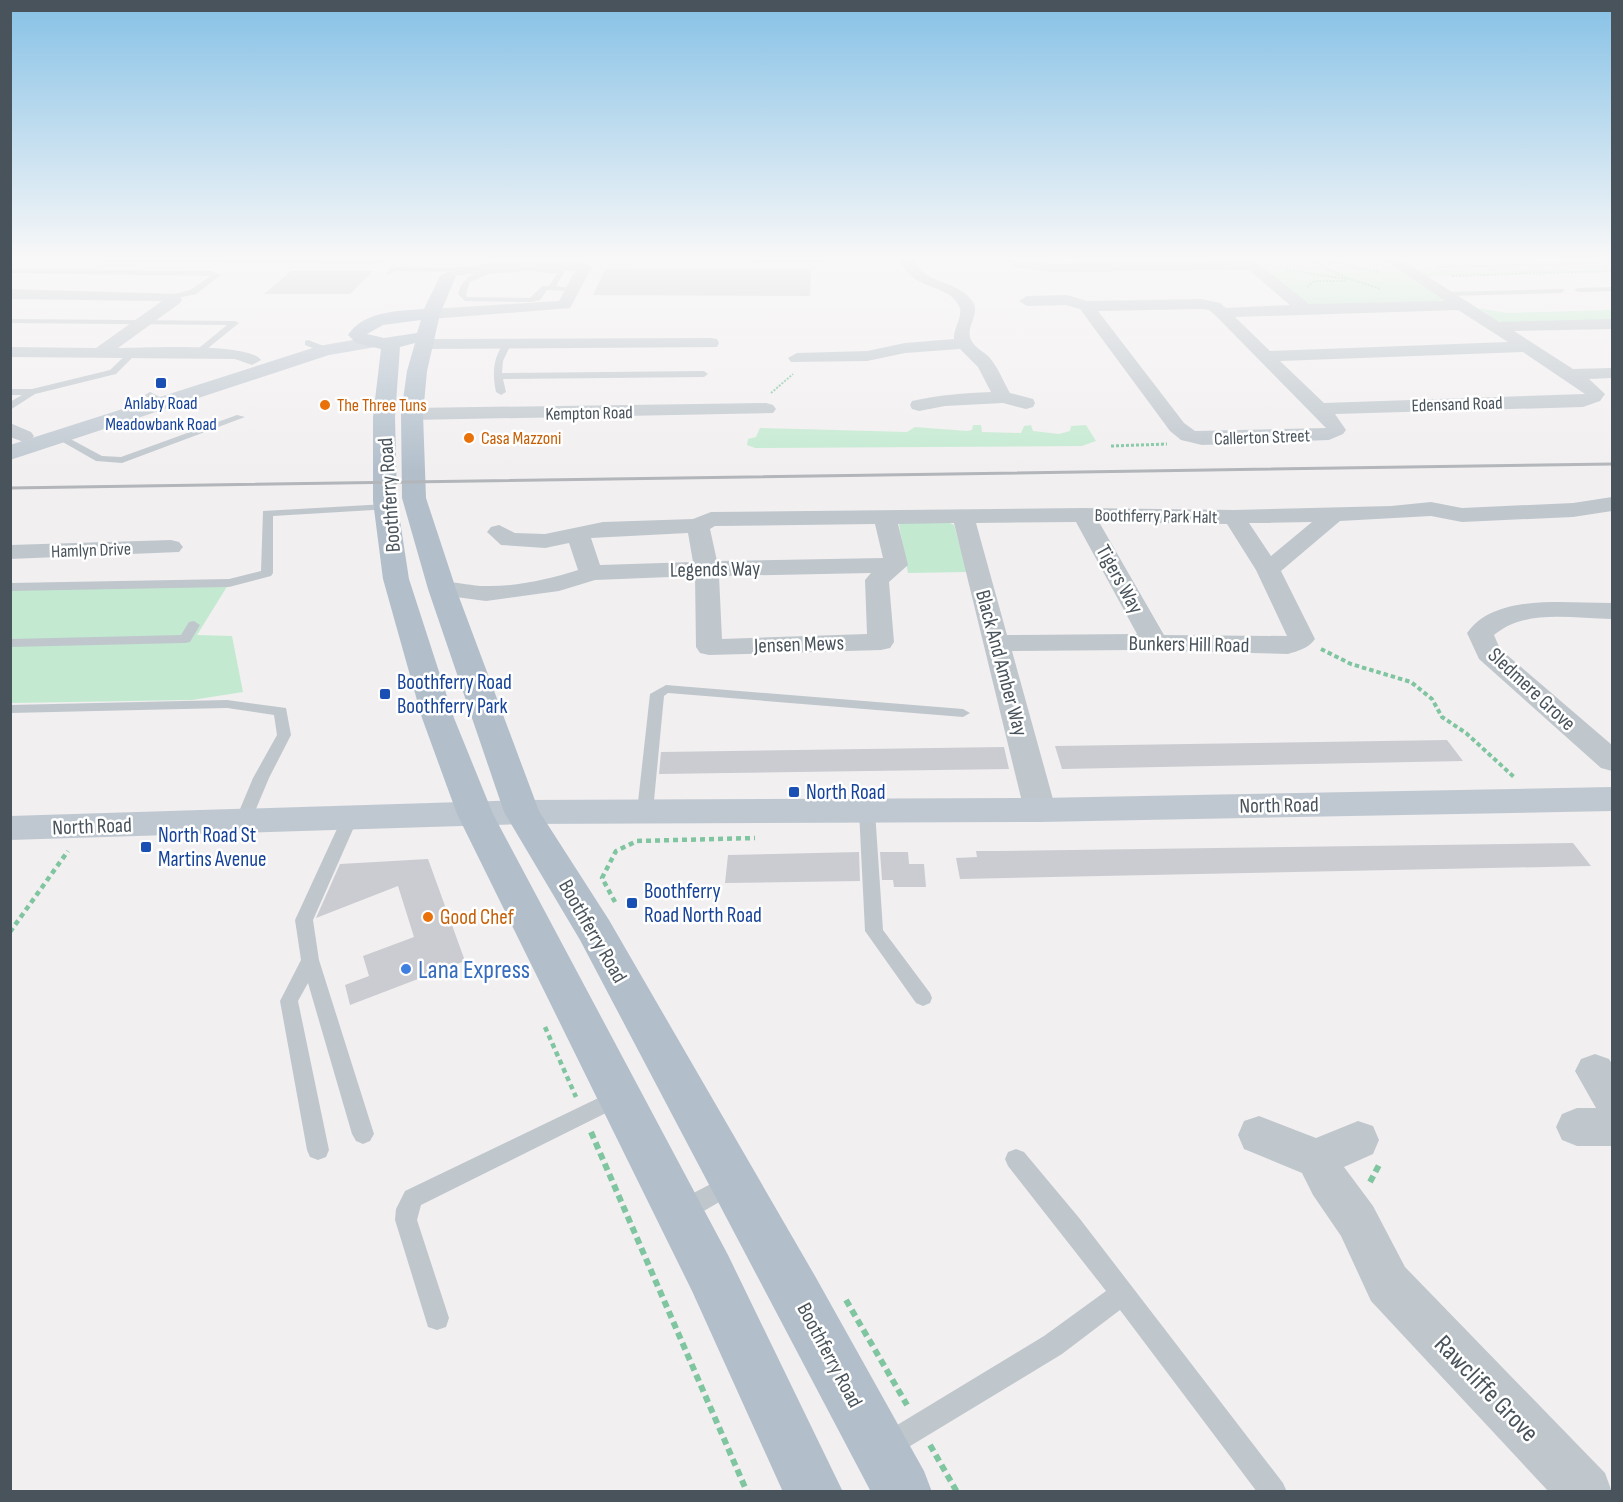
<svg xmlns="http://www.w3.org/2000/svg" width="1623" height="1502" font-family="'Sofia Sans Condensed',sans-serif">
	<rect width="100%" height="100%" fill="#f2eff0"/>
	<!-- green -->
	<path fill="#c3ead1" d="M1251,260H1387L1452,301L1309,306Z
		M1603,263L1612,268V271L1427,277L1413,268Z
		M1478,308L1507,313L1612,310V321L1507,323L1497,321Z
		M973,425H981L982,432L1021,433L1024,426L1031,425L1033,431L1059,434L1070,431L1071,426L1086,425L1096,441L1082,446L755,448L747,445L748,439L756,437L760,428L907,432L915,427L967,431L972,430Z
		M904,519L944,520L954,525L967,572L908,573L899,525Z
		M228,585L197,635L232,636L243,692L192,700L11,703V589Z"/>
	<!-- building -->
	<path fill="#caccd1" d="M606,268L811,269L810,296L593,295Z
		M291,271H373L350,294H264Z
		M1447,740L1463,761L1062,769L1055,746Z
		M1004,747L1009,769L659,774L661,752Z
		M1573,843L1591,866L960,879L956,858L977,857L976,851H996Z
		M859,852L860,881L725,883L728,855Z
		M880,852H908L909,864H924L926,887H894L893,880H882Z
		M428,859L465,961L350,1005L345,985L369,976L363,956L414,937L398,886L316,918L340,864Z"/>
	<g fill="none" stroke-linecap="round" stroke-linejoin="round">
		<!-- path-far4 -->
		<path stroke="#7ec5a0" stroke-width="2" stroke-dasharray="2 1.5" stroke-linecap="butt" d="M1310,260L1344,277L1381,289
			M1321,260L1379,272
			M1437,267L1603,263L1612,260
			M1286,270L1347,279
			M1452,276L1612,271
			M1307,287L1315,281H1347
			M771,393L793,374"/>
		<!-- path-far3 -->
		<path stroke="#7ec5a0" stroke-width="3" stroke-dasharray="3 2" stroke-linecap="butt" d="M1111,446L1167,444"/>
		<!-- path-far2 -->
		<path stroke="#7ec5a0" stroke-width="4" stroke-dasharray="4.5 3" stroke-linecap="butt" d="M1321,649L1351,664L1411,682L1432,699L1442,717L1466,733L1514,777"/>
		<!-- path-far1 -->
		<path stroke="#7ec5a0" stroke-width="4.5" stroke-dasharray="5 4" stroke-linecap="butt" d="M615,902L602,878L616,851L637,841L755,838
			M10,932L68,851
			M545,1027L576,1097"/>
		<!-- path -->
		<path stroke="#7ec5a0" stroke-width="6" stroke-dasharray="7 4.5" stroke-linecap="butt" d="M591,1132L747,1492
			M1370,1182L1379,1165
			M846,1300L907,1405
			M930,1445L957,1492"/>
		<!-- lane -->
		<path fill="#bfc7cd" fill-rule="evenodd" d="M102,260H387L376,264L106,262Z
			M750,260H823L819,262L753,263Z
			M391,267L454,268L458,270L454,272L396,271L386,275Z
			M530,267L565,271L556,286L577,289L573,291L547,290L540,300L531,302L465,301L458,294C465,264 505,267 530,267ZM530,271L557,274L549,286H542L530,298L467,297L466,294L470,282L489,274Z
			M10,269L211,271L221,275L196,294L173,299L170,295L190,290L211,276L10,273Z
			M1612,287V291L1578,292L1574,290L1578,288Z
			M1565,289L1562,293L1445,296L1441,294L1445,292Z
			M10,319L235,321L239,323L197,357L193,354L194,352L227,325L10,323Z
			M308,340L329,348L330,350L326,353L305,345V341Z
			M507,341L511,344L503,361L502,373L704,371L708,374L704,377L503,379L506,392L501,395L496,392C492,373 493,359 504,342Z
			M130,351L137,353L116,374L35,394L10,410V402L22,395H10V389H32L110,370Z
			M150,392L168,401L170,403L162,405L147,397L145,395Z
			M237,415L245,417L122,463L96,461L54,437L63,435L102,456L121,457Z
			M386,504L392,507L390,509L273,516V573L271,576L229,587L10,591V583L229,579L261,571L263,511Z
			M194,621L200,625L190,642L185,643L10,647V639L181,635L189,622Z
			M666,685L963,709L970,713L963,717L668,693L664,696L653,811L645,816L637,811L650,694Z
			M227,700L286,708L291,735L269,778L251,821L249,825H237L235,821L253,778L277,735L274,715L227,708L10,713V705Z
			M867,806L875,811L883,930L930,993L932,998L930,1003L923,1006L916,1003L865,931L859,811Z
			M350,812L356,814L358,818L313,920L319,960L374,1134L370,1141L363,1144L356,1141L352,1134L308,983L298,1001L329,1150L326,1157L318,1160L310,1157L307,1150L280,1001L301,960L295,920L342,818L344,814Z
			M617,1089L624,1092L627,1098L624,1104L421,1205L417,1220L449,1318L446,1327L437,1330L428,1327L395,1220L396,1209L405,1191Z
			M1016,1149L1024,1152L1080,1219L1283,1483L1287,1492H1257L1120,1310L1062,1354L897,1454L888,1458L879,1454L875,1445L879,1436L1044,1336L1106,1291L1008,1166L1005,1159L1008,1152Z
			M732,1173L740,1176L743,1183L740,1190L690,1219L682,1222L674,1219L671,1211L674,1203Z"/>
		<!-- street -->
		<path fill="#bfc7cd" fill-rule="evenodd" d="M900,260H914C923,283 954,280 970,298C983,313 967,322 970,337C972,346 983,351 989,357C998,367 1003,381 1010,393L1033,399L1035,403L1033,407L1026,409L1003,403L945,406L919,411L912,409L910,405L912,401C938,395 964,393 991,392L978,367L960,349L905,353L867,361L791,362L788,358L797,353L867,351L905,343L954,339C953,328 964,316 959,306C949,283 911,291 900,260Z
			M1008,260L1054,264L1254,260L1309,304L1445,301L1385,260H1402L1499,322L1612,319V329L1514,331L1573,369L1612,368V378L1589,379L1605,394L1600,401L1583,407L1335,414L1346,430L1343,434L1329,440L1202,445L1181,440L1170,431L1080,309L1066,305L1027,306L1019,301L1027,296L1067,295L1087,301L1201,299L1220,303L1226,308L1290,305L1249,270L1054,272L1012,267ZM1201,309L1209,310L1216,316L1326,428L1195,431L1184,423L1098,311ZM1458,310L1508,342L1270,351L1235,317ZM1523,352L1585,394L1324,403L1280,361Z
			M505,262L585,263L592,267L570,308L431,319L423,314L431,309L559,301L575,271L505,270L452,276L445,272L452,268Z
			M10,289L178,294L182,300L180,303L118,348C144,348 248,342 261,360L252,365L235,359L10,357V347L96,348L162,301L10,299Z
			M711,338L717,339L719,343L717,347L424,349L416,344L424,339Z
			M766,403L773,405L776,409L773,413L412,420L402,414L412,408Z
			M10,423L31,432L34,436L31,440L24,442L10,437Z
			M1612,497V511L1573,517L1462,522L1431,516L1340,521L1281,571L1315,639C1309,648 1298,651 1288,654L1131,650L1012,651L1056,810L1051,818L1040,821L1029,818L1024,810L954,523L898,524L908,565L889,582L894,642L890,648L881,650L709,655L700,653L696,647L695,576L595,580L559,591L486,601L433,594L430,589L433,584C450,579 468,586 485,586C515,587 550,579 578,570L569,543L545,548L501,545L487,532L491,527L499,525L515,533L545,534L603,522L693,519L711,512L1084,508L1234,510L1391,506L1431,502L1462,508L1573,503ZM1076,522L1137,634L1007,635L976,523ZM1099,522L1227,524L1256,570L1287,636L1164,635ZM1312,522L1271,556L1249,523ZM875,524L883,558L717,561L710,529L715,526ZM688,533L693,562L600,565L591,538ZM871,573L865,580L867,634L722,639L719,576Z
			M171,540L179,542L183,547L179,552L10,559V545Z
			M1560,602L1612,603V619C1573,619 1526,608 1494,635L1500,649L1612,745V771L1601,768L1479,659L1467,633C1487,604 1529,602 1560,602Z
			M1595,1054L1609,1059L1612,1064V1146H1577L1562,1140L1556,1127L1562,1114L1577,1108H1596L1575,1071L1581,1059Z
			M1259,1116L1316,1138L1358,1121L1373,1126L1379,1140L1373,1154L1344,1167L1373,1206L1405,1267L1605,1473L1612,1492H1549L1371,1301L1341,1236L1313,1195L1302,1173L1244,1149L1238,1135L1244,1121Z"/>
		<!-- secondary -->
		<path fill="#bfc8d1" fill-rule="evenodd" d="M375,336L382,338L384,342L382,346L329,355L10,460V445L319,346Z
			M1612,787V811L1040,822L522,824L10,840V816L522,800L1040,798Z"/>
		<!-- primary -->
		<path fill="#b2bfcb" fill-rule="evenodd" d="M448,271L456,276L440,314L427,371L423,414L426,498L456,589L539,811L609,920L815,1276L924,1471L932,1492H871L580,940L504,812L428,589L402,498L401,414L407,371L415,343L400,347L395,417L397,501L409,579L454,718L493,814L728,1255L843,1492H783L692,1291L457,814L422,718L383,579L373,501V417L381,349L356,343L348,335C364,311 397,311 424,309L440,276ZM421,320L417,333L384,338L367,334L383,325Z"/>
		<!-- rail -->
		<path stroke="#b2b5b9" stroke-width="3" d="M10,488L1612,464"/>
	</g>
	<!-- sky -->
	<linearGradient id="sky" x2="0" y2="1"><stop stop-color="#86c1e6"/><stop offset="0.55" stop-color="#f9f8f8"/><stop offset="1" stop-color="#f9f8f8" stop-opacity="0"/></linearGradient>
	<rect width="1623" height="470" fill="url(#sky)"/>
	<!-- markers -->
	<g fill="#1a4fb4" stroke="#fff" stroke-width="2">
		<rect x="155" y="377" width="12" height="12" rx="3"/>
		<rect x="379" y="688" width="12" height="12" rx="3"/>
		<rect x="788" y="786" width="12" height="12" rx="3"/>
		<rect x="140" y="841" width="12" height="12" rx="3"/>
		<rect x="626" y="897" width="12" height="12" rx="3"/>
	</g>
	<g fill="#e8710a" stroke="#fff" stroke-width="2">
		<circle cx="325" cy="405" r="6"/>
		<circle cx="469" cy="438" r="6"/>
		<circle cx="428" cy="917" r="6"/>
	</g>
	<circle fill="#3f7fe0" stroke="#fff" stroke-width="2" cx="406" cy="969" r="6"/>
	<g text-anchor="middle" stroke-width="5" stroke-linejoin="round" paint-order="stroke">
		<!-- far-transit labels -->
		<g font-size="18" fill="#164399" stroke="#fff">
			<text x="161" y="409">Anlaby Road<tspan x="161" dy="21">Meadowbank Road</tspan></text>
		</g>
		<!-- far-street labels -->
		<g font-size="18" fill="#49535b" stroke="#fff">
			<text transform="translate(1457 404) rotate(-2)" y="6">Edensand Road</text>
			<text transform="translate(589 413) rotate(-1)" y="6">Kempton Road</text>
			<text transform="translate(1262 437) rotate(-2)" y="6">Callerton Street</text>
			<text transform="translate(1156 516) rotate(1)" y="6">Boothferry Park Halt</text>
			<text transform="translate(91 550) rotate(-2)" y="6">Hamlyn Drive</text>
		</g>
		<!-- far-food labels -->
		<g font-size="18" fill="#c56008" stroke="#fff" text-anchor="start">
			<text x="337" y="411">The Three Tuns</text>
			<text x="481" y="444">Casa Mazzoni</text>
		</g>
		<!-- street labels -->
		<g font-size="21" fill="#49535b" stroke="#fff">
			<text transform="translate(389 495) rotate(-94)" y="7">Boothferry Road</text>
			<text transform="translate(715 569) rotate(-1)" y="7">Legends Way</text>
			<text transform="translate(1120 579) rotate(61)" y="7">Tigers Way</text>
			<text transform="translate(799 644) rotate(-2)" y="7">Jensen Mews</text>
			<text transform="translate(1189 644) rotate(1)" y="7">Bunkers Hill Road</text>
			<text transform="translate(1002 663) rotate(75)" y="7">Black And Amber Way</text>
			<text transform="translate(1532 689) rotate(43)" y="7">Sledmere Grove</text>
			<text transform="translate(1279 805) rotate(-1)" y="7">North Road</text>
			<text transform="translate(92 826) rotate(-2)" y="7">North Road</text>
			<text transform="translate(593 931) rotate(60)" y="7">Boothferry Road</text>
			<text transform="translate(830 1355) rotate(62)" y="7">Boothferry Road</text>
		</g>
		<!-- transit labels -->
		<g font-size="21" fill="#164399" stroke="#fff" text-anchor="start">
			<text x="397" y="689">Boothferry Road<tspan x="397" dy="24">Boothferry Park</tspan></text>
			<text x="806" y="799">North Road</text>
			<text x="158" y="842">North Road St<tspan x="158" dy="24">Martins Avenue</tspan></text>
			<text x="644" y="898">Boothferry<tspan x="644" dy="24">Road North Road</tspan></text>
		</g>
		<!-- food labels -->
		<g font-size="21" fill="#c56008" stroke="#fff" text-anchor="start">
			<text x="440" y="924">Good Chef</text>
		</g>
		<!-- near-shop labels -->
		<g font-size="26" fill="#366cbe" stroke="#fff" text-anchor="start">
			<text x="418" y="978">Lana Express</text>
		</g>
		<!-- near-street labels -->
		<g font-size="26" fill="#49535b" stroke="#fff">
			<text transform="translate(1487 1388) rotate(46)" y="9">Rawcliffe Grove</text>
		</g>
	</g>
	<!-- border -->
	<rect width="1623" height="1502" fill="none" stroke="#49535b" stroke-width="24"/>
</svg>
